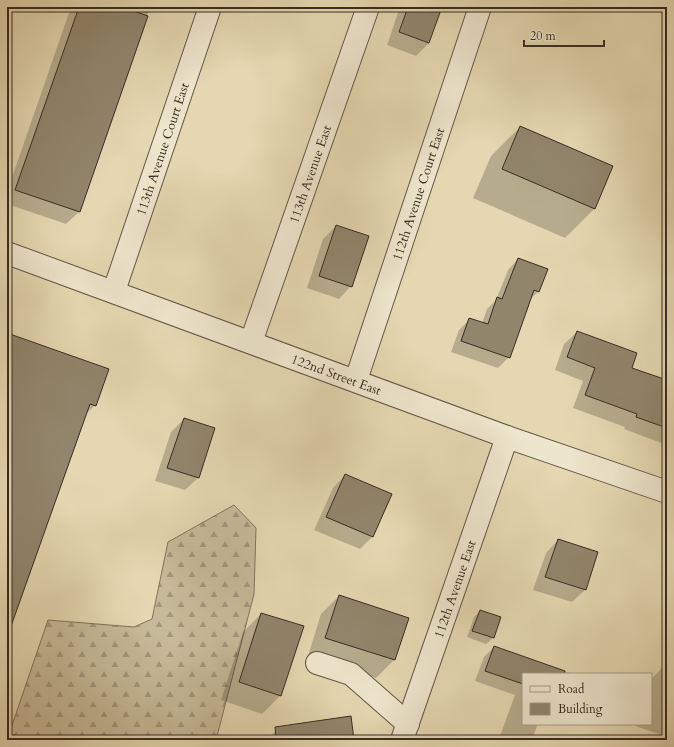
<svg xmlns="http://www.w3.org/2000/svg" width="674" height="747" font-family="Cardo,serif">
	<defs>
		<pattern id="forest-firs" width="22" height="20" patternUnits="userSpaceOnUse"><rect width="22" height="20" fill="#c7ba99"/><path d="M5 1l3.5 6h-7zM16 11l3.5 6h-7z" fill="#a2977c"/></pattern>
	</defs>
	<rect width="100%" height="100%" fill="#e4d7b1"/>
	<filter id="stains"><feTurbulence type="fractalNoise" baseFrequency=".005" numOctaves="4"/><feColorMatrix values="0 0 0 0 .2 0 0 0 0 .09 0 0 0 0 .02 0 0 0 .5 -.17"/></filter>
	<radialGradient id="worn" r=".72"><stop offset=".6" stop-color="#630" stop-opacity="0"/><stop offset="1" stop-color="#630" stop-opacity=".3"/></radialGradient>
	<!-- forest -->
	<path fill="url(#forest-firs)" stroke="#7f735d" d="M234,505L256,528L254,594L216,740H7L48,620L134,627L152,619L168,542Z"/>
	<!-- shadow -->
	<path fill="#0003" d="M71,7H150L79,212L66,224L7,204V192Z
		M400,7H441L429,43L416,56L387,45Z
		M667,68V75L664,74Z
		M520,127L612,166L594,209L565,238L473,198L491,156Z
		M336,226L351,286L339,299L307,288L323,239Z
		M518,259L547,270L538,292L529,300L509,357L498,368L451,352L459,330L470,319L482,323L487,309L496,300L508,270Z
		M577,332L631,368L667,382V445L624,429L625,427L573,408L583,381L555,370L564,344Z
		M7,333L95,405L84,416L7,635Z
		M184,419L214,429L198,478L185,490L155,481L171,432Z
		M345,475L390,495L372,537L360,549L314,530L333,488Z
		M558,540L597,553L585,590L572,602L533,590L546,553Z
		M339,596L407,619L394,660L376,678L308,656L321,614Z
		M480,611L500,618L493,638L486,644L467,637L474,617Z
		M261,614L281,695L262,714L221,700L243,632Z
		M494,647L573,674H523V724H538L534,734L528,740H511L500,736L515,695L475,681L484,657Z
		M663,667L667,669V734L665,736L635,726V724H651V679Z
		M279,728L353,740H266Z"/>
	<!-- building -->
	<path fill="#91856c" stroke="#372c21" d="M79,7H122L148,16L80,212L15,190Z
		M408,7H442L429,43L399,32Z
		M520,126L613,166L595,209L502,169Z
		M336,225L369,236L352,287L319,276Z
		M518,258L548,269L539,292L534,290L510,358L461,341L469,318L488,324L497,297L502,299Z
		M577,331L637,353L632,368L667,380V428L636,417L637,414L585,395L595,368L567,357Z
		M7,333L109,369L96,406L90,404L10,629L7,628Z
		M184,418L215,428L199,478L167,468Z
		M345,474L392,494L373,537L326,517Z
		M558,539L598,552L586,590L545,577Z
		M339,595L409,618L395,660L325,638Z
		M480,610L501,617L494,638L472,631Z
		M261,613L304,626L281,696L239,682Z
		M494,646L565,671L564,674H523V684L485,671Z
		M351,716L354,740H276L275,727Z"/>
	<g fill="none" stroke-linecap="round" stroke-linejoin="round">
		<defs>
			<g id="minor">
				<path id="s1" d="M7,253L507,437L667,492"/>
				<path id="s2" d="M114,291L210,7"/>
				<path id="s3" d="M251,342L368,7"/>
				<path id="s4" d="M356,380L480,7"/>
				<path d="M317,663L351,674L408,724"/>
				<path id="s5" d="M402,740L507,437"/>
			</g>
		</defs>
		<!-- minor casing -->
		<use href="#minor" stroke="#625745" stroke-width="24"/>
		<!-- minor -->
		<use href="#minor" stroke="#ede5cc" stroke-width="22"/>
	</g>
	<g text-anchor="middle" stroke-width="3" stroke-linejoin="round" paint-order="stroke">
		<!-- street labels -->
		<g font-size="13" fill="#372c21" stroke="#ede5cc">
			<text dy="5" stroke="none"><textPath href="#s2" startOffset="150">113th Avenue Court East</textPath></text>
			<text dy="5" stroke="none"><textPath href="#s3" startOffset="178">113th Avenue East</textPath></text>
			<text dy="5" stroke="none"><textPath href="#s4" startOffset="196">112th Avenue Court East</textPath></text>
			<text dy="5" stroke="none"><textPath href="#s1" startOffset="351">122nd Street East</textPath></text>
			<text dy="5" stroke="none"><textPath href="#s5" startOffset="160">112th Avenue East</textPath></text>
		</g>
	</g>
	<!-- margin -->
	<rect width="674" height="747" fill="none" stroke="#e4d7b1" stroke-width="24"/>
	<rect x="8" y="8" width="658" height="731" fill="none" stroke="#372c21" stroke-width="2"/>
	<rect x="12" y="12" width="650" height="723" fill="none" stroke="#372c21"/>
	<!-- legend -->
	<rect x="522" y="673" width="130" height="52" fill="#ede5cc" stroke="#a49b88"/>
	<rect x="530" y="686" width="20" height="6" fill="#ede5cc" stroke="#a49b88"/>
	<text x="558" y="693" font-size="12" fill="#372c21">Road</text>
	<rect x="530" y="703" width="20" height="12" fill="#91856c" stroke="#a49b88"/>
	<text x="558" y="713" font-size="12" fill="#372c21">Building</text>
	<!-- scale -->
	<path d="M524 40v6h80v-6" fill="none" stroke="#372c21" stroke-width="2"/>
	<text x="530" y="40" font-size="12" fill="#372c21" stroke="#ede5cc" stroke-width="3" paint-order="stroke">20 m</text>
	<rect width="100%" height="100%" filter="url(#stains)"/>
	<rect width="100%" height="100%" fill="url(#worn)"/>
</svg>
